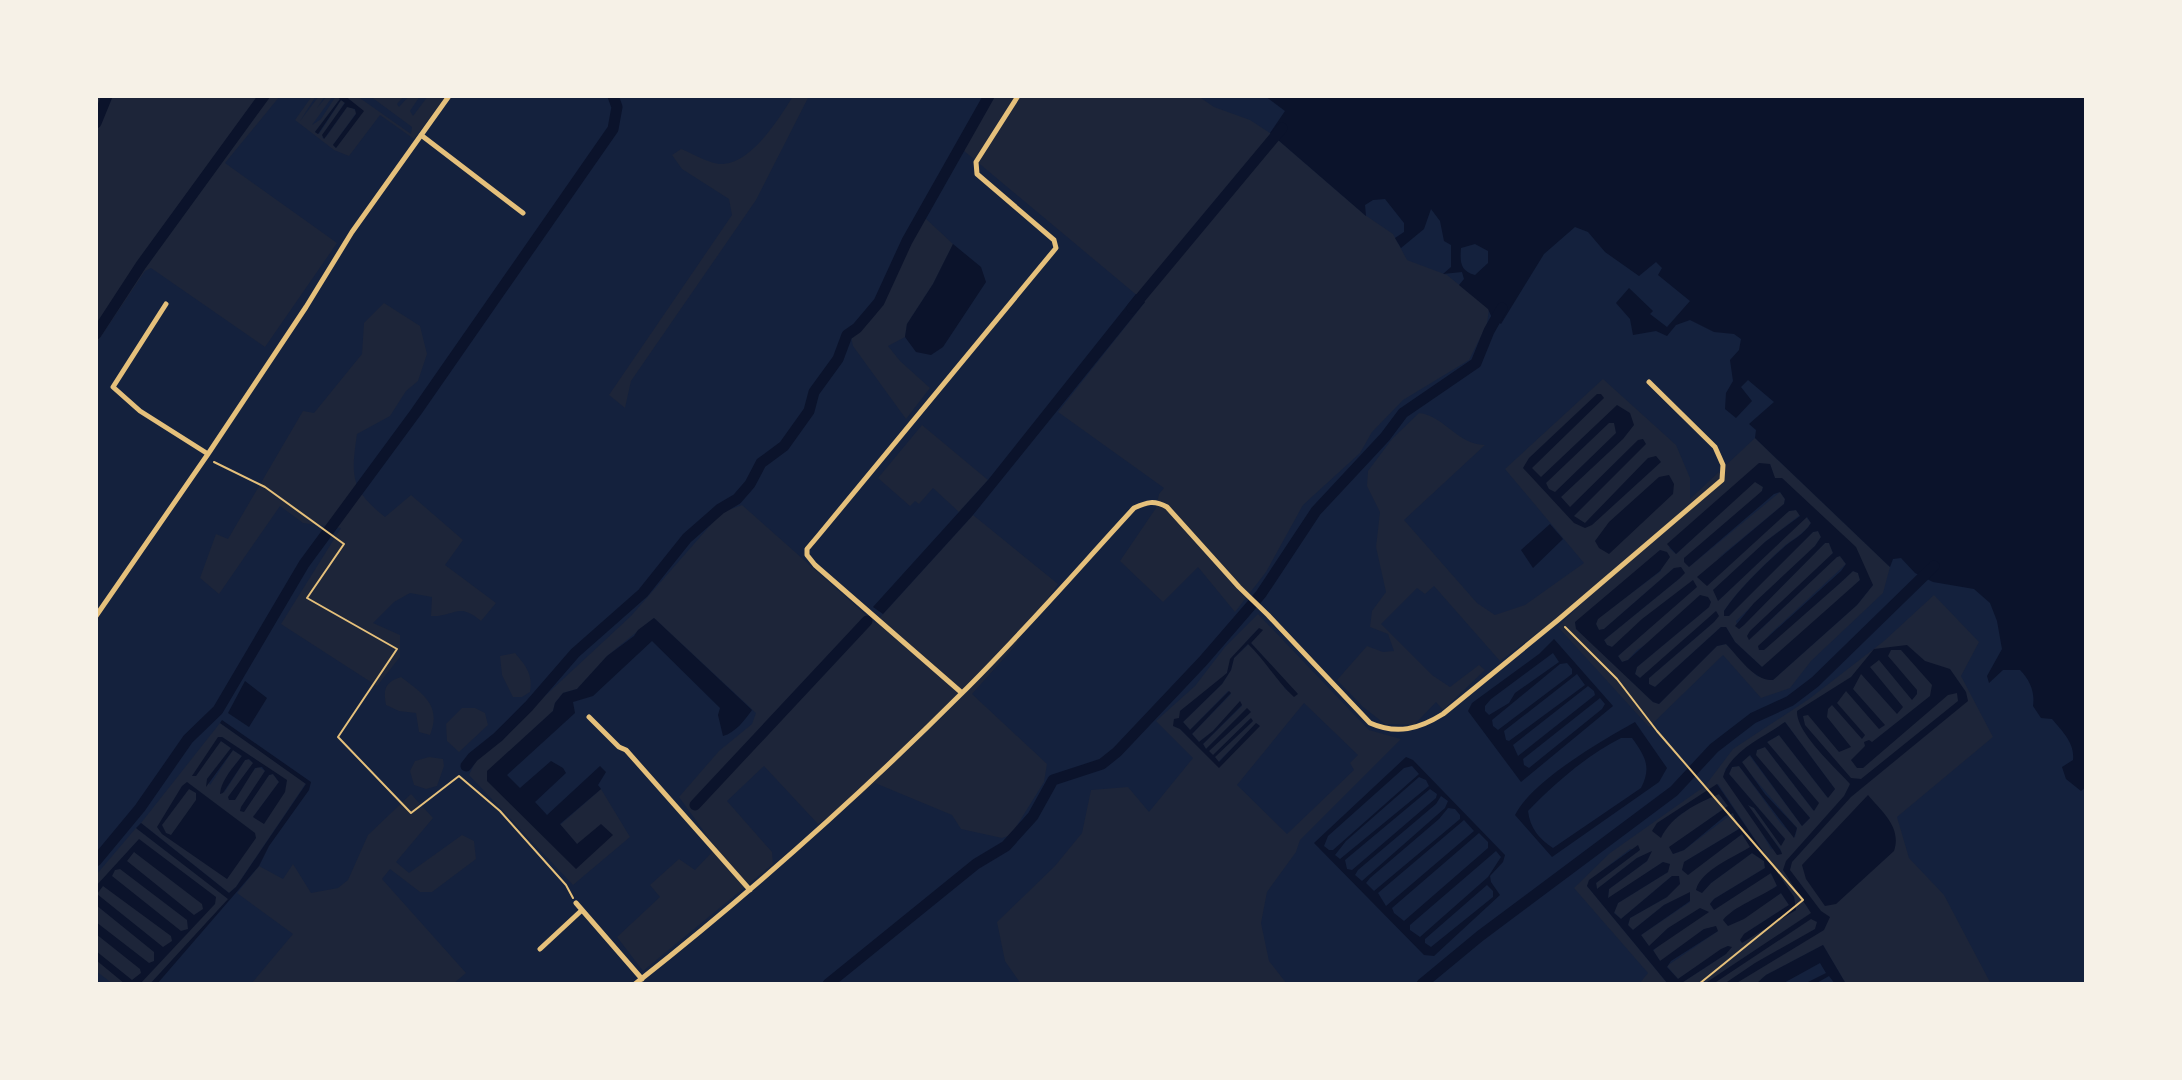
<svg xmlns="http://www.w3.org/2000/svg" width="2182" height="1080" font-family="Inter,sans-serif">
	<rect width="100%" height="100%" fill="#14213d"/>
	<!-- green -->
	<path fill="#1d2539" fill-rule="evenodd" d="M96,96H280L225,163L337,243L265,347L151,268L145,271L96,344Z
		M312,96H316L300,121L319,96H325L317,108L327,96H333L312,125L321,119L336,96L340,99L315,132L319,134L341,100L345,102L322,138L326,137L347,107L350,106L357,112L333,145L336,148L363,111L345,96H357L411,134L412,127L370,96H404L397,104L399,107L409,96H420L410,111L413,116L428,96H446L414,139L380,115L349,156L334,150L295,120Z
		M793,96H809L756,200L631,381L625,408L609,395L732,215L729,199L682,169L672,155L681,149C692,153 711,165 723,164C752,162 779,119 793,96Z
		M994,96H1198L1214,107L1250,120L1270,133L1365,215L1393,234L1407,260L1447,275L1489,309L1487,324L1469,360L1403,400L1372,432L1360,453L1303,505L1266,572L1235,612L1198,567L1163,602L1120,561L1156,508L1159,494L1164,488L1058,412L1145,302L963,150Z
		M925,218L953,244L933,284L907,324L905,337L888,346L900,361L930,388L906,419L853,346L851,337C881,317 887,294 901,264C908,248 917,233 925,218Z
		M384,303L420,326L427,354L418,381L406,391L390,416L357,434C351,476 350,489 385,517L411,495L463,540L445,565L496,603L481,621C458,601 455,617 431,616L432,597L410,593L394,602L373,623L400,635V657L377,686L281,624L341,528L303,523L280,506L219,594L200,578L216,534L228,539L303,411L314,413L362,354L364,323Z
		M1603,379L1676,445L1690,478V499L1755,438L1890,567L1883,593L1811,661L1790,688L1761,698L1723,655L1649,727L1558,627L1597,588L1500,661L1434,586L1425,594L1417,588L1381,624L1432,675L1450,687L1479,665L1485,670L1443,710L1436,702L1414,725L1385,724L1363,707L1337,680L1367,646L1383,652L1394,651L1388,634L1370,627L1372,611L1386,592L1376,547L1380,512L1367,486L1368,471L1392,439L1419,413C1445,416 1456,444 1485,445L1404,520L1477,603L1495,615L1525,605L1584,563L1505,469ZM1770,464L1775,479L1873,585L1857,605L1773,680L1757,676L1726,644L1717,646L1659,704L1653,702L1577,629L1575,623L1661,550V571L1597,619L1596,624L1599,630L1604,629L1674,568L1680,578L1604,640L1607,645L1612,647L1662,616L1618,656L1622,662L1628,660L1637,650L1709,607L1637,667L1635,674L1640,678L1714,622L1649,678L1648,684L1655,687L1721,627H1726L1735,642L1762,667L1771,662L1860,580L1858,573L1853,571L1839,584L1764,649L1769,635L1846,564L1840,556L1836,557L1755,635L1833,553L1829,543H1825L1739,629L1736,621L1815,546L1821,537L1818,531L1813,532L1729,615L1725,616L1724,611C1739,588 1762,567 1782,548C1791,540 1804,534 1811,523L1806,517L1718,601L1765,542L1800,515L1796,510L1789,511L1717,559L1784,504L1785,499L1780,492L1689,567L1762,491L1763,487L1755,481L1676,554L1669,548Z
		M922,425L988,480L959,512L933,488L919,504L915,501L910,506L878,478Z
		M742,505L875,623L973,515L1058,584L1014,647L972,694L1047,764L1044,782L1011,835L1002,838L961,829L952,815L875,783L851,803L818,824L764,766L727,801L772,852L773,864L643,971L617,937L660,897L650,885L679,859L695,870L716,848L679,797L719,751L752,724L756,713L654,618L607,656L577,689L563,693L555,703L553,711L488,771L577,844L560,825L601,789L630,837L573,885L469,775L476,760L631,616L721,513Z
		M1934,595L1979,642L1961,676L1993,737L1897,817L1909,858L1944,895L1991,984H1846L1823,945L1766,975L1756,984H1680L1726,954L1728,946L1678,979L1667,966L1718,931L1704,929L1661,962L1653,951L1660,944L1668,928L1649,947L1641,935L1690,902V893L1664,905L1633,930L1628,925L1630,918L1667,897L1672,876L1621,919L1614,912L1618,903L1668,872L1663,862L1608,899L1609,889L1647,861L1651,852L1637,858L1597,889L1596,883L1639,850L1630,849L1590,880L1587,886L1668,984H1639L1648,973L1574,888L1610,853L1705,786L1733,749L1809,699L1884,641ZM1785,722L1835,789L1827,797L1779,735L1767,742L1818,803L1813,810L1765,747L1757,750L1755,755L1810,818L1802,826L1749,755L1741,763L1797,828L1795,837L1782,825L1739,766L1732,767L1729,774L1785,839L1781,845L1754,808L1746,804L1781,850L1771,849L1725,769ZM1718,784L1794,897L1796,910L1744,934L1789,905L1781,893L1769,901L1731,911L1751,903L1778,885L1770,873L1715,909L1710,904L1714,899L1765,868L1764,861L1752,853L1711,883L1701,893L1706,875L1751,847L1742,834L1688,874L1684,862L1739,829L1733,813L1684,850L1673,854L1670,847L1728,806L1719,794L1695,804L1667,825Z
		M1258,614L1369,730L1401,739L1300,840L1296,852L1267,892L1261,923L1269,961L1287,984H1021L1005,961L997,922L1055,866L1082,833L1091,790L1128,787L1149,812L1193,758L1156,721L1195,686L1225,647ZM1258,629L1251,643L1297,694L1285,689L1281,680L1249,644L1234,658L1231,670L1222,684L1183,722L1190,730L1228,691L1231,694L1192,734L1199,742L1213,731L1240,702L1242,706L1203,744L1206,749L1247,709L1250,712L1208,751L1213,756L1250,719L1252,722L1214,757L1218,762L1256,724L1259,725L1219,767L1180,729V711L1216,685L1227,673L1231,659ZM1304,703L1358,755L1350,763L1354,770L1287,834L1237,785Z
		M515,653C526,666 533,674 530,692L522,697H513L502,675L500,656Z
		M401,677C423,694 442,705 430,735L419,732L416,713L399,711L386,705C383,689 385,682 401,677Z
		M462,708H475L485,713L488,725L459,752L447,741L446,724Z
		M220,723L306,783L236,887L229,893L141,823ZM222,737L287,781L253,817L279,782L273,774L269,775L244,811L265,771L258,766L228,797L254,763L248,759L245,760L224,793L228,774L242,756L233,750L210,785L207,779L231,748L221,741L217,744Z
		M429,757L443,759L444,766L437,786L426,789L414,785L410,771L415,761Z
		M411,794L433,818L396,862L409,873L462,835L474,841L476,859L432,892H420L390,869L382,879L466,973L453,984H251L293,934L237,893L259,866L283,879L293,864L311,893L338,888L348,880L368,835Z
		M136,828L229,899L150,984H113L96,971V875Z"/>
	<!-- water -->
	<path fill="#0b132b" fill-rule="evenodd" d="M337,96H345L364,111L336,148L333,145L356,114L355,109L347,107L324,139L322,135L345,103L341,100L318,134L315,132L340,99Z
		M1265,96H2086V787L2081,791L2066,779L2062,767L2073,760C2075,743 2062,731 2052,719L2041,718L2033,706C2035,692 2030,680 2020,670H2003L1989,683L1987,676L2002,649L1997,621L1990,603L1974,589L1933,582L1915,573L1901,558L1893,559L1890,567L1755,438L1756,430L1749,424L1774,402L1748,380L1741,387L1752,401L1736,418L1725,409L1726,393L1733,381L1730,360L1739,350L1741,339L1734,334L1714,332L1690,320L1676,325L1667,336L1656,331L1633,335L1630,319L1616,303L1629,288L1653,311L1650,314L1667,327L1690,301L1658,275L1662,268L1656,262L1639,276L1605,252L1588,232L1575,227L1544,254L1501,324L1492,318L1488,309L1459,285L1464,279L1462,272L1443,274L1451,267V245L1444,241L1440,221L1431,209L1424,229L1401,248L1395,238L1404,232V223L1385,199L1373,200L1365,205L1366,216L1270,133L1285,111ZM1475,244L1488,251V263L1475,275C1460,271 1460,262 1461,248Z
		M953,244L981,267L986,282L943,347L931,355L916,352L905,337L907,324L933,284Z
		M1136,294L1145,302L973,515L883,614L873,607L988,480Z
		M1597,394H1601L1604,398L1532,468L1541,477L1617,405L1630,413L1634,425L1623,439L1561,497L1570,507L1638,440L1643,439L1646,444L1574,516L1585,523L1648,458L1656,456L1661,462L1592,525L1585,528L1574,523L1523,468L1529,458ZM1609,423H1614L1616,433L1555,492L1549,489L1546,483Z
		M1759,463L1770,464L1775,478H1782L1856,547L1873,585L1857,605L1773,680C1755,682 1738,656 1726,644L1717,646L1659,704L1653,702L1576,629L1575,622L1660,550L1667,552L1670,557L1660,571L1598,619L1596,624L1599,630L1604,629L1674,568L1681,567L1685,573L1680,578L1604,640L1607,645L1612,647L1642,619L1693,580L1697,587L1618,656L1622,662L1628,660L1700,595L1708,597L1711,602L1709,607L1637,667L1635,674L1640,678L1716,611L1719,616L1714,622L1649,678V684L1655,687L1721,627H1726L1735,642L1762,667L1860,580L1858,573L1853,571L1839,584L1764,650H1759L1758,646L1841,571L1846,564L1840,556L1837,557L1749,640L1747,636L1750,631L1833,553L1829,543H1825L1744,625L1739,629L1735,626L1754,603L1815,546L1821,537L1818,531L1813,532L1729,616H1724V611C1739,589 1762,567 1782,549C1791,540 1804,535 1811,523L1807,517L1718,601L1713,590L1765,542L1800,516L1796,510L1789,511L1707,586L1697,577L1784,504L1785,499L1780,492L1774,494L1689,567L1684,562V558L1762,491L1763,487L1755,482L1676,554L1667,544Z
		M1669,475L1674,484L1673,494L1609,554L1599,548L1595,541L1609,522L1659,477Z
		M1550,524L1563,539L1533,568L1521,550Z
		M654,618L752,710C745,720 735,733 723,736L718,715L720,708L652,641L593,696L573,702L575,713L507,775L520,788L551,761L563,768L566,773L535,802L547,815L600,766L606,772L598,785L601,789L560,824L577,844L601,824L613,835L576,869L487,781V771L553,711L555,703L563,693L577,689L607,656L634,636L638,630Z
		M1259,628L1263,630L1251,643L1298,694L1294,697C1277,682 1265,660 1248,644L1234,658L1231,670L1222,684L1183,722L1190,730L1229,691L1231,693L1192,734L1199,742L1213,731L1240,701L1242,705L1203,744L1206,749L1247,708L1251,712L1209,751L1213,755L1251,718L1253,721L1215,757L1219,762L1256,723L1260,726L1219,768L1180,729L1173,726L1174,719L1179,718L1180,711L1227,673L1230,659Z
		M1554,639L1613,706L1521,782L1468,711L1472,703L1539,654ZM1553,653L1559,662L1515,693L1509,703L1489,715L1485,711V706L1491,699ZM1567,663L1572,669V674L1498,730L1493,726L1492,720L1560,664ZM1577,674L1585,685L1509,741L1506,740L1504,731ZM1588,686L1594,691L1595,695L1518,756L1513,745ZM1600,698L1605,704L1602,709L1529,768L1524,765L1523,759Z
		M1907,645L1925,661L1950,669L1966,692L1968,701L1851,797L1792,862L1790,870L1821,911L1830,917L1824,930L1735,984H1724L1755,963L1815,929L1817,922L1811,919L1713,984H1704L1811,913L1783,870L1786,861L1844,796L1850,784C1835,767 1796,733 1797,711L1851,677L1874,649ZM1891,650H1901L1932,685L1930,696L1872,742L1869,740L1864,742L1865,746L1851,760L1857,768H1863L1948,695L1957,693L1958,701L1861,779L1851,778L1805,725L1803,716L1808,715L1839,752L1851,747L1827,717L1828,709L1832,705L1862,739L1865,735L1837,703L1846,691L1879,729L1885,725L1853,689L1861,674L1897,714L1903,707L1870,667L1879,660L1912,700L1917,694V690L1888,656Z
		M245,681L267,698L249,727L228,713Z
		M222,720L311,782L309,790L269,846L259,866L157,984H150L228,899L136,828L141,823L229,893L236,887L306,784L220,723Z
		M1635,722L1667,768L1659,782L1552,857L1515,815C1532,781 1601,741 1635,722ZM1621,738H1632C1645,756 1652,767 1641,788L1553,848C1539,839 1530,828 1528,811C1555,783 1586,756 1621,738Z
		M1785,722L1835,789L1828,798L1779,735L1767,742L1819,803L1814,811L1765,747L1757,750L1756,755L1810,818L1802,826L1750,755L1742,762L1765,794L1797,828L1794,838L1739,766L1732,767L1729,774L1785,839L1781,846L1754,808L1748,805L1781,851L1782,854L1777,855L1723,777C1730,751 1764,737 1785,722Z
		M218,737H222L287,780L285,792L264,824L253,817L279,782L273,774L269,775L244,812L240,811L241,807L265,771L262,767L255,768L235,800H229L228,797L253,763L249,759L245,760L223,793L220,794C221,780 233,768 242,756L233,750L206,787L207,779L231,748L221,741L196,776H192Z
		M1406,757L1413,760L1505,855L1503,862L1490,876L1491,882L1500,895L1434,956L1424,955L1314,843ZM1412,766L1419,774L1333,850H1329L1324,846L1328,836L1404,768ZM1419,777L1426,780L1429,786L1340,859L1335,855L1346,841ZM1430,789L1437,794L1436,798L1352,870L1347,869L1345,860ZM1441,796L1448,801L1445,808L1362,881L1355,875L1358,870L1436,804ZM1448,808L1455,809L1460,815V819L1374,891L1366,883L1370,878L1439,819ZM1464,820L1474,831L1386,906L1378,893ZM1479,833L1488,842V848L1404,921L1394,913L1392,908ZM1496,851L1501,857L1488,877L1420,937L1410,930V925ZM1487,885L1493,891V897L1431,947L1425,943V939Z
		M187,782L255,833L256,838L227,879L162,834L157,827L182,786ZM189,789L196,793V800L171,835L166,833L162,825Z
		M1717,784L1794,897L1796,910L1742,943L1740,940L1744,934L1789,905L1781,893L1744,919L1728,926L1723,920C1733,907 1762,896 1777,886L1771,873L1714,910L1710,904L1714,899L1765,868L1764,861L1752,853L1711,883L1702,893L1696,890C1701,870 1734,857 1750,847L1742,834L1688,875L1682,870L1684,862L1739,829L1733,813L1725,816L1684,850L1673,854L1669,847L1728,806L1719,794C1696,804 1672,815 1661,838L1652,831L1657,823Z
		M1868,795C1882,812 1902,827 1894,851L1836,904L1825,906L1806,879L1802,865Z
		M139,839L216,897L215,904L140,984H125L96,960V951L132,980L141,973L140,969L96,934V922L149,963L154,961V952L96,905V886ZM134,852L202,904L203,909L194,915L127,861ZM120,869L187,920L188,929L181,931L112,876L115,870ZM103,886L171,936L172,941L163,947L97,894Z
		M1638,845L1640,850L1596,883L1597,889L1637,858L1652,851L1647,861L1609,889L1608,898L1663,862L1670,864L1668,872L1618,903L1614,913L1621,919L1672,876H1679L1680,884L1667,897L1630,918L1628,925L1633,930L1664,905L1690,892V901L1641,935L1649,946L1668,928L1700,908L1709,912L1653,950L1660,961L1704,929L1716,926L1718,931L1671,961L1667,967L1678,979L1721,949L1728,946L1732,947L1726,954L1680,984H1668L1587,886L1589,880Z
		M1823,945L1846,984H1835L1829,976L1815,984H1804L1826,973L1820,963L1782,984H1756L1766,975Z"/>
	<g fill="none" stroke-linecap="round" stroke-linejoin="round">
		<!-- canal -->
		<path stroke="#0b132b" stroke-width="11" d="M96,123L107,96
			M1132,308L1282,128
			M96,334L141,265L264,96
			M466,766L473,757L498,737L529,706L575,653L643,593L687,538L720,509L737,499L750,484L761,463L784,446L809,411L814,392L838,359L847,335L857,328L879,302L907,241L989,96
			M695,805L867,621
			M96,861L140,808L188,739L218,710L304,564L416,412L613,129L617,107L613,96
			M828,984L976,864L1006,846L1033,816L1053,780L1102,764L1117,752L1203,661L1261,594L1316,511L1385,437L1403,413L1476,363L1489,331L1502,308
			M1422,984L1480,936L1674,791L1714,748L1753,718L1790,701L1815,682L1934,566"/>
		<!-- path -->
		<path stroke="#e5c07b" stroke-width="2" d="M214,462L265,487L344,544L307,598L397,649L338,737L411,813L459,776L500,811L566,885L573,898
			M1565,627L1617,679L1657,731L1803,900L1699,984"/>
		<!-- minor -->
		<path stroke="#e5c07b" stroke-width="5" d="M421,135L523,213
			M166,304L113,387L140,411L208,454
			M96,616L208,454L306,307L352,232L449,96
			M962,693L815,565L807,555V549L818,536L1056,248L1054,240L977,174L976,162L1018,96
			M589,717L619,747L626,750L750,890
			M576,903L642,979
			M540,949L582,910
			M635,984C749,894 858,797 961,694C1021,635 1077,570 1134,508C1147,502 1154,500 1167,507L1239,587L1268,615L1370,723C1397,735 1419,729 1443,714L1558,620L1722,480L1723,465L1715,447L1649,382"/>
	</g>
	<!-- border -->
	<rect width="2182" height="1080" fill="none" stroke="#f6f1e7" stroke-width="196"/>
</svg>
